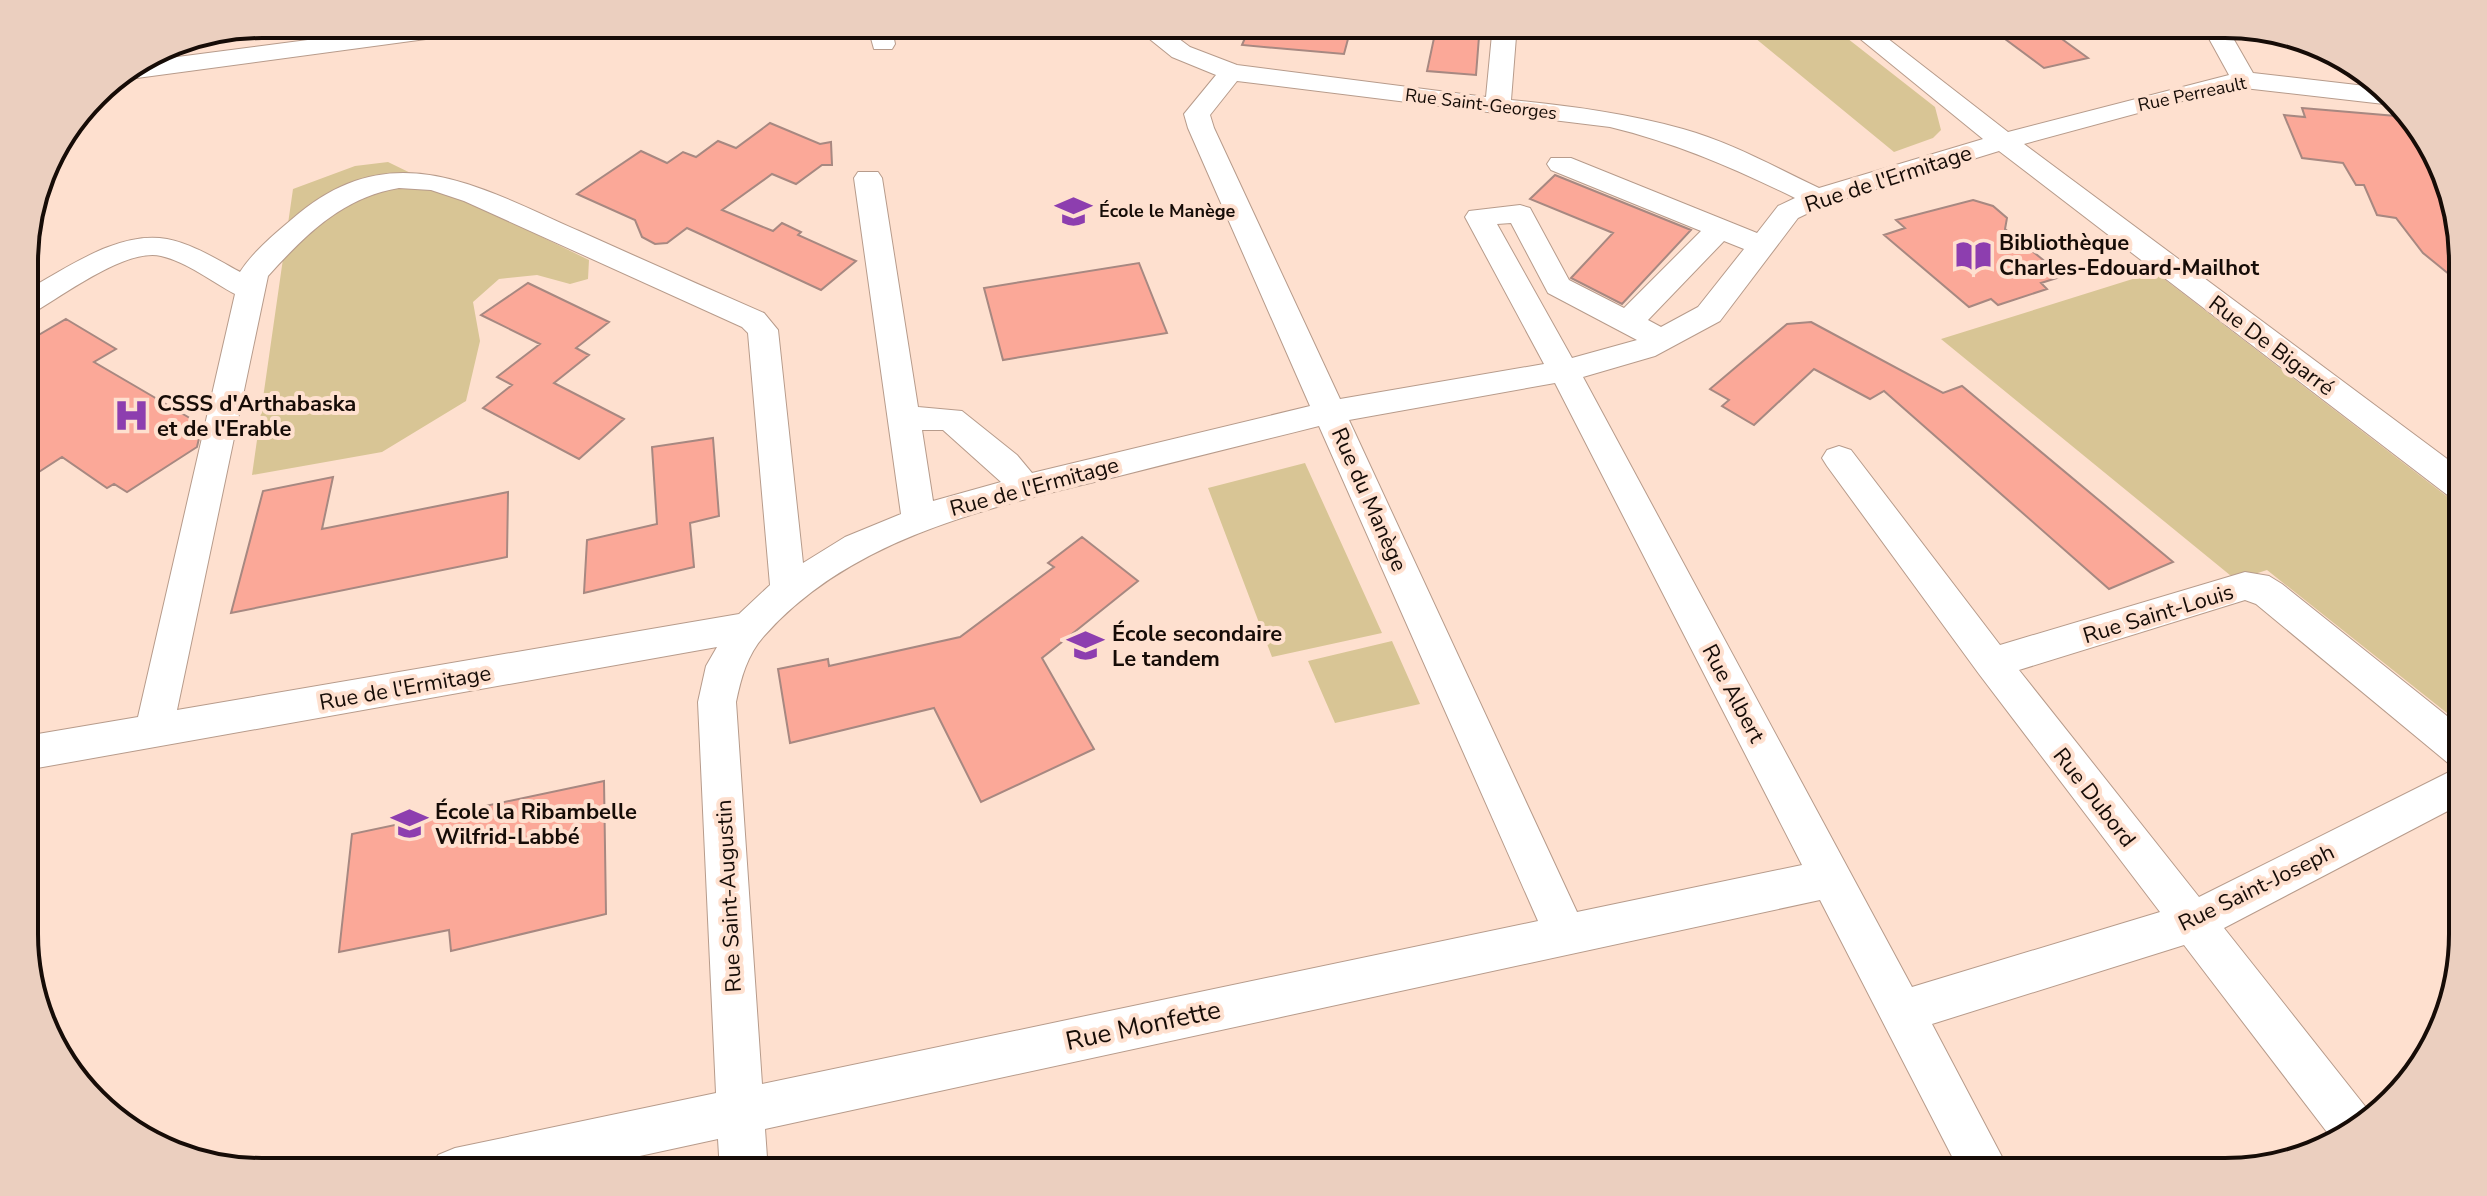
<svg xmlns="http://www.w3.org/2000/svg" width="2487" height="1196" font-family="'Nunito Sans',sans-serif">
	<rect width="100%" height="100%" fill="#fee0cf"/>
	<!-- green -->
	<path fill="#d8c595" d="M1738,24H1829L1935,107L1941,130L1933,138L1894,152Z
		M388,162L589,260L588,279L570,284L537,275L499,279L473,302L480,341L466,401L382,452L252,475L293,189L355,166Z
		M2155,272L2462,508V725L2267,570L2236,580L1941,339Z
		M1305,463L1382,633L1272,657L1208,488Z
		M1392,641L1420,704L1335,723L1308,661Z"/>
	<!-- building -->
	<path fill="#fba898" stroke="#a78881" stroke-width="2" d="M1251,24L1307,28L1308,24H1352L1344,54L1242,45Z
		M1437,24H1480L1476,75L1427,71Z
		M2044,26L2088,58L2044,68L2001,36Z
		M2302,108L2408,117L2423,129L2461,230V284L2423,253L2396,218L2377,215L2364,185H2356L2343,163L2302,158L2284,115L2305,117Z
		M770,123L820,144L831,142L832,165H822L796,184L772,174L722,210L773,231L782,223L801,232L798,235L856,261L821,290L687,228L667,243L655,244L642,237L635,220L577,194L641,151L667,163L683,152L696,157L718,141L736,148Z
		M1555,175L1691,230L1622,304L1571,278L1613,233L1530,199Z
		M1973,200L1993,206L2007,218L2005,229L2063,276L2041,283L2047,289L1998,305L1991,299L1969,307L1884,235L1905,228L1896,220Z
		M1139,263L1167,333L1003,360L984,288Z
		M528,283L609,322L576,348L589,355L554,383L624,419L579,459L483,408L512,385L497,377L540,344L481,315Z
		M66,319L116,349L94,362L200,424L192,430L200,434L197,447L127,492L114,484L107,488L62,457L25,481V343Z
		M1811,322L1943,393L1962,386L2173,562L2109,589L1884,391L1870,399L1814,369L1754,425L1722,406L1729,400L1710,389L1787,324Z
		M713,438L719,516L690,523L694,567L584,593L587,540L657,524L652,447Z
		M333,477L322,529L508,492L507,557L231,613L263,491Z
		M1082,537L1138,581L1042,658L1094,749L981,802L934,708L790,743L778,669L828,659L829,666L960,637L1054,567L1048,563Z
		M604,781L606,914L451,951L449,930L339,952L352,834Z"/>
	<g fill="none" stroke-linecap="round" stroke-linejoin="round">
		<defs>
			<path id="minor" d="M430,24H497L494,29L485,31L122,80L114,78L139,62Z
				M867,24H891L895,44L892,49H874Z
				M1131,24H1159L1190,47L1237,65L1486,97L1493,24H1517L1511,100C1569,106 1626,113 1683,129C1730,142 1775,167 1819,188L1983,139L1842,24H1869L2008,132L2229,75L2201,24H2225L2253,73L2374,87L2391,102L2384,104L2244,88L2201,96L2024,144L2462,470V500L2450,497L1999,151L1827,204L1798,218L1720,321L1655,356L1583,377L1912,987L2160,912L1979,674L1827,466L1822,458L1827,450L1839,446L1851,450L2000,645L2245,572L2269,576L2282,584L2462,728L2463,803L2224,928L2372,1115L2358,1132L2333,1140L2184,945L1932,1024L2010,1172H1960L1820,900L765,1129L768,1172H720L718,1139L566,1172H431L438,1155L455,1148L716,1093L698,702L706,666L717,647L26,770V736L138,717L235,294C212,282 187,262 161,256C127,248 65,294 36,311L25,314V291C66,269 118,230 167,239C193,244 218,260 240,272C253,252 273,235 291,220C390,132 477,186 579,231C641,259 702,286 764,313L778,330L803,563L845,537L901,514L854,178L858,172H878L882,178L918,407L962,411L1017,455L1032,473L1310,406L1188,128L1184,114L1216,75L1172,57ZM1237,81L1610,127C1676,143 1734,168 1795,198L1778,206L1757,233L1571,158H1551L1547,164L1551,170L1701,231L1624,308L1569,280L1530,208L1520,205L1469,211L1465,217L1544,364L1340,399L1214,128L1210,115ZM399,188L431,190L464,201L742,327L748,333L770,585L739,614L177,710L268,276C305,235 343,197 399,188ZM1511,223L1548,293L1637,340L1572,358L1497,224ZM1724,241L1744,249L1698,307L1661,327L1648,320ZM1555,383L1802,865L1577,912L1349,420ZM1319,426L1538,921L762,1084L736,702C741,678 747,655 764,636C852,536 995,506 1119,476C1185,459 1252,443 1319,426ZM922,430H943L1001,482L933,501ZM2245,600L2256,604L2448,763L2459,767L2199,897L2019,670Z"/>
		</defs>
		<!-- minor casing -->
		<use href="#minor" stroke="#b79b8b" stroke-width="2"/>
		<!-- minor -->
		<use href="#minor" fill="#fff" fill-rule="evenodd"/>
	</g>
	<!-- icons -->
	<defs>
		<symbol id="school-bare" viewBox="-9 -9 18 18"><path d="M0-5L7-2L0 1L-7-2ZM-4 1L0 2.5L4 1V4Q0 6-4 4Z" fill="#8d3eaf" stroke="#fee0cf" stroke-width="2.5" paint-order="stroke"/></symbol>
		<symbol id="library-bare" viewBox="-9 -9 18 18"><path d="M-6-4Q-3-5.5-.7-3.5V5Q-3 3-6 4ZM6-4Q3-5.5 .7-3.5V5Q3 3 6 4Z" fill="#8d3eaf" stroke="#fee0cf" stroke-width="2.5" paint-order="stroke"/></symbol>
		<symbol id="hospital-bare" viewBox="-9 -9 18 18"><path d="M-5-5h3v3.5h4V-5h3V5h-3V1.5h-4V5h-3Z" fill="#8d3eaf" stroke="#fee0cf" stroke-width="2.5" paint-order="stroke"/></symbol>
	</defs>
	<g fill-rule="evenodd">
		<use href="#school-bare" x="1048" y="186" width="51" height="51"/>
		<use href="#library-bare" x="1948" y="230" width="51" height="51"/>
		<use href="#hospital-bare" x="106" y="390" width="51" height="51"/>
		<use href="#school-bare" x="1060" y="620" width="51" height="51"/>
		<use href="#school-bare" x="384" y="798" width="51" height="51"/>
	</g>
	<g text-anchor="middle" stroke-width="8" stroke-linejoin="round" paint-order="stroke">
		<!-- far-street labels -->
		<g font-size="18" fill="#160c07" stroke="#fee0cf">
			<text transform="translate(2192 94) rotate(-12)" y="6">Rue Perreault</text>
			<text transform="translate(1481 104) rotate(7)" y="6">Rue Saint-Georges</text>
		</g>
		<!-- far-poi labels -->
		<g font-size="18" font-weight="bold" fill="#160c07" stroke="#fee0cf" text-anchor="start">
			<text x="1099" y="217">École le Manège</text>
		</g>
		<!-- street labels -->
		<g font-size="22" fill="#160c07" stroke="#fee0cf">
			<text transform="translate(1888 178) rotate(-18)" y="8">Rue de l'Ermitage</text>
			<text transform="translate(2272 345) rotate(37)" y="8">Rue De Bigarré</text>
			<text transform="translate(1034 486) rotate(-15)" y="8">Rue de l'Ermitage</text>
			<text transform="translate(1370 499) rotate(66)" y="8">Rue du Manège</text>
			<text transform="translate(2158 613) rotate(-17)" y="8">Rue Saint-Louis</text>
			<text transform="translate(405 687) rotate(-10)" y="8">Rue de l'Ermitage</text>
			<text transform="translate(1734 693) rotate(62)" y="8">Rue Albert</text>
			<text transform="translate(2095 797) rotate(52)" y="8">Rue Dubord</text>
			<text transform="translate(2256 887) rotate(-26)" y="8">Rue Saint-Joseph</text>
			<text transform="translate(728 896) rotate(-93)" y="8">Rue Saint-Augustin</text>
		</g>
		<!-- poi labels -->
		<g font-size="22" font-weight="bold" fill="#160c07" stroke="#fee0cf" text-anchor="start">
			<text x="1999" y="250">Bibliothèque<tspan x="1999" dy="25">Charles-Edouard-Mailhot</tspan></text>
			<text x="157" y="411">CSSS d'Arthabaska<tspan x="157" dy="25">et de l'Erable</tspan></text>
			<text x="1112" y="641">École secondaire<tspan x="1112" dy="25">Le tandem</tspan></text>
			<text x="435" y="819">École la Ribambelle<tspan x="435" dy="25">Wilfrid-Labbé</tspan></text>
		</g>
		<!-- near-street labels -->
		<g font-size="26" fill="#160c07" stroke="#fee0cf">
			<text transform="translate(1143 1025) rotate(-12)" y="9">Rue Monfette</text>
		</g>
	</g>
	<!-- crop -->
	<path d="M0 0H2487V1196H0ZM262 38H2225A224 224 0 0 1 2449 262V934A224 224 0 0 1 2225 1158H262A224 224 0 0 1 38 934V262A224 224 0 0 1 262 38Z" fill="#ebcfbf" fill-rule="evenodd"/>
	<path fill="none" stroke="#160c07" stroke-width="4" d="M262 38H2225A224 224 0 0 1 2449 262V934A224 224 0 0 1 2225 1158H262A224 224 0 0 1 38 934V262A224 224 0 0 1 262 38Z"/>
</svg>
